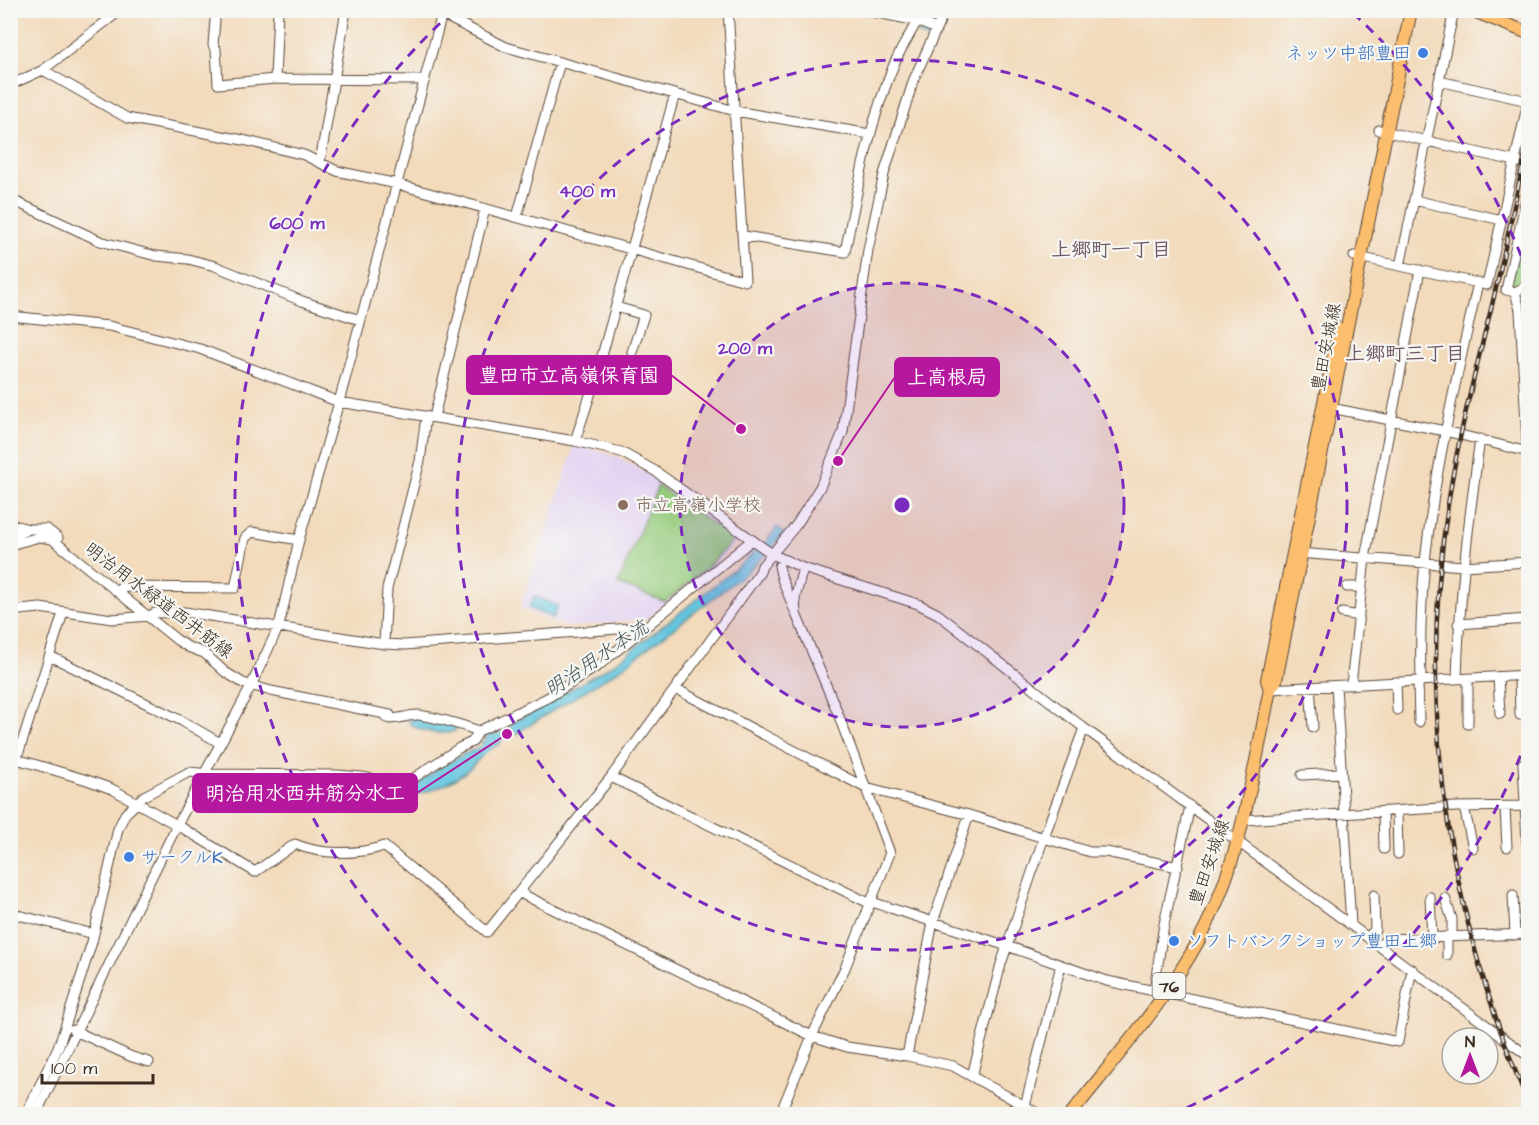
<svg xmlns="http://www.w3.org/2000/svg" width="1539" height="1125" font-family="'Architects Daughter','Klee One',sans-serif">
	<rect width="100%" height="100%" fill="#f6f6f2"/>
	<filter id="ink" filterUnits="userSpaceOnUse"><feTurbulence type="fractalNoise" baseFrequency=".0167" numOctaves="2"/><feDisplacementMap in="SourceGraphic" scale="12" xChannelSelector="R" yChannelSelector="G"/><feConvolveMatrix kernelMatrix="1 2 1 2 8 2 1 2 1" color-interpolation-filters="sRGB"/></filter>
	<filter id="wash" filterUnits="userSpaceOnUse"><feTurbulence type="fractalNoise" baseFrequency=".008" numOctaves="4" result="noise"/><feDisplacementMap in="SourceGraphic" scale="24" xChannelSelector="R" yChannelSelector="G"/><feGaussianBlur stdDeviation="1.35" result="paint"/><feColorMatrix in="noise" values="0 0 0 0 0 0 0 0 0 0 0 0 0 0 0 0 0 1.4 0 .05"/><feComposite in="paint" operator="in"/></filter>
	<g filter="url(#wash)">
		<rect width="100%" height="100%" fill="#f2dabb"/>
		<!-- built -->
		<path fill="#e3d3f2" d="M1528,298V375L1525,300Z
			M575,444L618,457L643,471L739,539L711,568L647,619L567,627L520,608Z"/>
		<!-- green -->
		<path fill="#96cc7d" stroke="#687b4e" stroke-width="1.5" d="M1528,211V278L1516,285L1510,282Z
			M658,486L734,539L708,567L665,602L618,584Z"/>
		<!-- water -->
		<path fill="#61c5de" stroke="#4e787e" stroke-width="1.5" d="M931,11H941L928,39L919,35Z
			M777,527L784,533L767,553L746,573L619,670L520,731L518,734L512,723L602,671L619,660L739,566L768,539Z
			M534,596L558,606L553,618L529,608Z
			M417,718L449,723L456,728L455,731C441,736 420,732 409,723V720Z
			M487,733H495L501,743L487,751L481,743L486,740Z
			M480,747L484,753C467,776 444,787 417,794L412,789C432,771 454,757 480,747Z"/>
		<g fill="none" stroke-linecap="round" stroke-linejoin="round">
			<!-- canal -->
			<path stroke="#61c5de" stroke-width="8" d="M475,756L498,738L522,724"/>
		</g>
	</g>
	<g filter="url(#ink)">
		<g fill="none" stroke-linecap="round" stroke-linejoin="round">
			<!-- minor-tunnel -->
			<path stroke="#cdb79c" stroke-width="9" stroke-dasharray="9 4.5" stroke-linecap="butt" d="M1487,285L1506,290"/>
			<defs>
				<path id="minor" d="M433,10L506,47L735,111L870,134
					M863,10L917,21L936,29
					M215,20L213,45L216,49L218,84L275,79L425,80
					M43,70L127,118L243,140L304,155L337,171L397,184L745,281L728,10
					M275,79L278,10
					M1439,81L1528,101
					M10,85L43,70L121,10
					M1379,130L1528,164
					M320,162L346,10
					M1528,190L1506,290L1515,292L1528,285
					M10,199L100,241L156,256L188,259L215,266L302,301L360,320
					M1414,200L1502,220
					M517,217L560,62
					M744,236L845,252C858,187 869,123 895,62C901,48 910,35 917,21
					M1354,256L1487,285L1528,102
					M1400,266L1454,10
					M1515,292L1520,310L1528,462
					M616,307L644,315L632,352
					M10,316L109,326L200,349L339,402L575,441L621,452L655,471L772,554L803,568L918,604L938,614L1084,728L1528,1056
					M1326,407L1445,431L1528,452
					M434,417L485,209
					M575,441L596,377L675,94
					M10,524L29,529H47L58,538
					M10,537L29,529
					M10,545L39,537L52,539L177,640L188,647L204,653L225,672L243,683L271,691L390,715L391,719
					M1298,553L1463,566L1528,562
					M779,566L782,579L794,609
					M121,587L235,588L245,538L252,532L299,540
					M1347,587H1362
					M10,611L40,608L112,619L149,616L155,613L185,612L384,644L405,645L644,627
					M1342,613L1359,616
					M1458,624L1528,619
					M384,644L387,589L420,461L426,416
					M50,656L182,721L220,743
					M1519,676L1520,715
					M1498,677L1500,714
					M1457,679C1459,598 1469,519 1480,439
					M1468,679V724
					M1418,681L1419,722
					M1421,681C1420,642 1421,601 1425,562C1435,468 1457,375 1478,283
					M1396,682L1397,710
					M1351,685L1365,558L1420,270
					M1336,686L1351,924
					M1310,687L1313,727
					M676,689L866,788L969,815L1090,852H1106L1178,867
					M1270,689L1528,675
					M386,718C398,721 408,714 419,715C439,718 459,724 479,731
					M10,757L87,780L112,789L184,829L255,872L295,844C320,855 358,855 384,846L487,932L611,777L760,572L762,566L797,524L820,487L843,432L868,250L884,174L914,79L945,10
					M1523,763L1527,843
					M1302,775L1341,773
					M611,777L871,904
					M10,780L63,613
					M1464,807L1473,848
					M1505,807L1507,847
					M1397,811L1398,854
					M1383,812L1384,849
					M1244,820L1456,807L1528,806
					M520,893L812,1036L847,1047L907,1056L953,1066L1039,1114
					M1513,895L1515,935
					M1430,897L1432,937
					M1445,898L1452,919V936
					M872,902L1007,946L1107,981L1398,1042L1412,969
					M10,913L94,934
					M1447,936V955
					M1368,937L1375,930L1374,895
					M1380,945L1387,939L1528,934
					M1154,990L1164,924L1190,806
					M73,1030L132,1057L149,1062
					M907,1056L933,922L969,815
					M972,1076L1001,964L1044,837L1084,728
					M1025,1106L1061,965
					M26,1114L59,1045L65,1027L92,942L118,829L125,814L144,796L189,772L210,774L338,775L362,777L400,785L411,780L459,748L472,742L479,731L549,697L598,666L752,540
					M36,1114L176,827L249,690L279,626L299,540L339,402L443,10
					M780,1114L812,1036L845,968L890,853L837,711L796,614L795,598L803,568"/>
				<path id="major" d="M1471,10L1528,33
					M1270,689L1267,680L1339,329
					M1071,1114C1115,1058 1166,1001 1200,938C1241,861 1253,773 1270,689L1276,680L1411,10"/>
			</defs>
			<!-- minor casing -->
			<use href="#minor" stroke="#564436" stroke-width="11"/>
			<!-- major casing -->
			<use href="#major" stroke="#564436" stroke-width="14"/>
			<!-- minor -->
			<use href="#minor" stroke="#fff" stroke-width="9"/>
			<!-- major -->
			<use href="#major" stroke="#fbbe6e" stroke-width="12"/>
			<defs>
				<path id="rail" d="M1528,141C1516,196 1505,251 1492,305C1476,369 1459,433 1449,498C1416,707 1446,908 1528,1102"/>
			</defs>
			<!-- rail casing -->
			<use href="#rail" stroke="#3b2a1e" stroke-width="4.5"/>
			<!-- rail -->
			<use href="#rail" stroke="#f6f6f2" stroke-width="2" stroke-dasharray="7" stroke-linecap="butt"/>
		</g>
	</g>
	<!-- distance rings -->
	<circle cx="902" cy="505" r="222" fill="#7b2cbf" fill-opacity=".12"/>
	<g fill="none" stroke="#7b2cbf" stroke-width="3" stroke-dasharray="10 8">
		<circle cx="902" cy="505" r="222"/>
		<circle cx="902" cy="505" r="445"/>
		<path d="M1527 739A667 667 0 0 1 1173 1114M631 1114A667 667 0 0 1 451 13M1353 13A667 667 0 0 1 1527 271"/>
	</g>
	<!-- markers -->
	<g fill="#3f7fe0" stroke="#f6f6f2" stroke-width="2">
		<circle cx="1423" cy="53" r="6"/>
		<circle cx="129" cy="857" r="6"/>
		<circle cx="1174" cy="941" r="6"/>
	</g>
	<circle fill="#8d6e63" stroke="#f6f6f2" stroke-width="2" cx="623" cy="505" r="6"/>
	<g text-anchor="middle" stroke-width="4.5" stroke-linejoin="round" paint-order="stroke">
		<!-- shield labels -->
		<rect fill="#f6f6f2" stroke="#73675e" stroke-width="1.5" x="1152.5" y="973" width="33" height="26" rx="4.5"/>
		<g font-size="16" font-weight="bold" fill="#3b2a1e">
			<text x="1169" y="992">76</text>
		</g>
		<!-- shop labels -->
		<g font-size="18" fill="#366cbe" stroke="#f6f6f2" text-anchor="start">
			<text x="1411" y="59" text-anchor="end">ネッツ中部豊田</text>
			<text x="141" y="863">サークルK</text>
			<text x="1186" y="947">ソフトバンクショップ豊田上郷</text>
		</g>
		<!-- street labels -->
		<g font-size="18" fill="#3b2a1e" stroke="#f6f6f2">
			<text transform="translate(1326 347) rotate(-79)" y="6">豊田安城線</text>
			<text transform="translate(159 600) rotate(37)" y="6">明治用水緑道西井筋線</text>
			<text transform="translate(1209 862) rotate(-71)" y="6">豊田安城線</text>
		</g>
		<!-- education labels -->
		<g font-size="18" fill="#785e54" stroke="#f6f6f2" text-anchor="start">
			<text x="635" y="511">市立高嶺小学校</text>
		</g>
		<!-- neighbourhood labels -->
		<g font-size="20" font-weight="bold" fill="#705864" stroke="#f6f6f2">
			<text x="1111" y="256">上郷町一丁目</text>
			<text x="1405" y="360">上郷町三丁目</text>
		</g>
		<!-- water labels -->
		<g font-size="20" font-style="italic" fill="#465858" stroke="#f6f6f2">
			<text transform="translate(596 658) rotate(-34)" y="7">明治用水本流</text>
		</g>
	</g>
	<circle cx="902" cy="505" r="9" fill="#7b2cbf" stroke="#f6f6f2" stroke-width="3"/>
	<g font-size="18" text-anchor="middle" font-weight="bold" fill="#7b2cbf" stroke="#f6f6f2" stroke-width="4.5" stroke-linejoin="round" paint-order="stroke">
		<text x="587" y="197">400 m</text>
		<text x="297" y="229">600 m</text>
		<text x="745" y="354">200 m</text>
	</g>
	<!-- callouts -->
	<path fill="none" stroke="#b5179e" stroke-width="2" d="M741 429L671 375M838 461L895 377M507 734L417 793"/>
	<g fill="#b5179e" stroke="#f6f6f2" stroke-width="2">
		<circle cx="741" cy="429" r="6"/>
		<circle cx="838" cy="461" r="6"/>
		<circle cx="507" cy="734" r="6"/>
	</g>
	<g fill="#b5179e" stroke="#b5179e" stroke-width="2">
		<rect x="467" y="356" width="204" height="38" rx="6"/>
		<rect x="895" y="358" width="104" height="38" rx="6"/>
		<rect x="193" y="774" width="224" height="38" rx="6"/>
	</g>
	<g font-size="20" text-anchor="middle" font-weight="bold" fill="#fff">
		<text x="569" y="382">豊田市立高嶺保育園</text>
		<text x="947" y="384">上高根局</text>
		<text x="305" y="800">明治用水西井筋分水工</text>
	</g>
	<!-- margin -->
	<rect width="1539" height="1125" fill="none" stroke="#f6f6f2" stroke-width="36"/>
	<!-- north arrow -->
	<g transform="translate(1470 1056)"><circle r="28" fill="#f6f6f2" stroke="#aba49d" stroke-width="1.5"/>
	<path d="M0-4.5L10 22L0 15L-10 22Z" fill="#b5179e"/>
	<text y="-9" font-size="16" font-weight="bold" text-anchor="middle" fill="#3b2a1e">N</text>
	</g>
	<!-- scale -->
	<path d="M42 1074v9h111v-9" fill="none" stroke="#3b2a1e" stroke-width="3"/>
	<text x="51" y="1074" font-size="18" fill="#3b2a1e" stroke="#f6f6f2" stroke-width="4.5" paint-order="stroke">100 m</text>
</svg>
